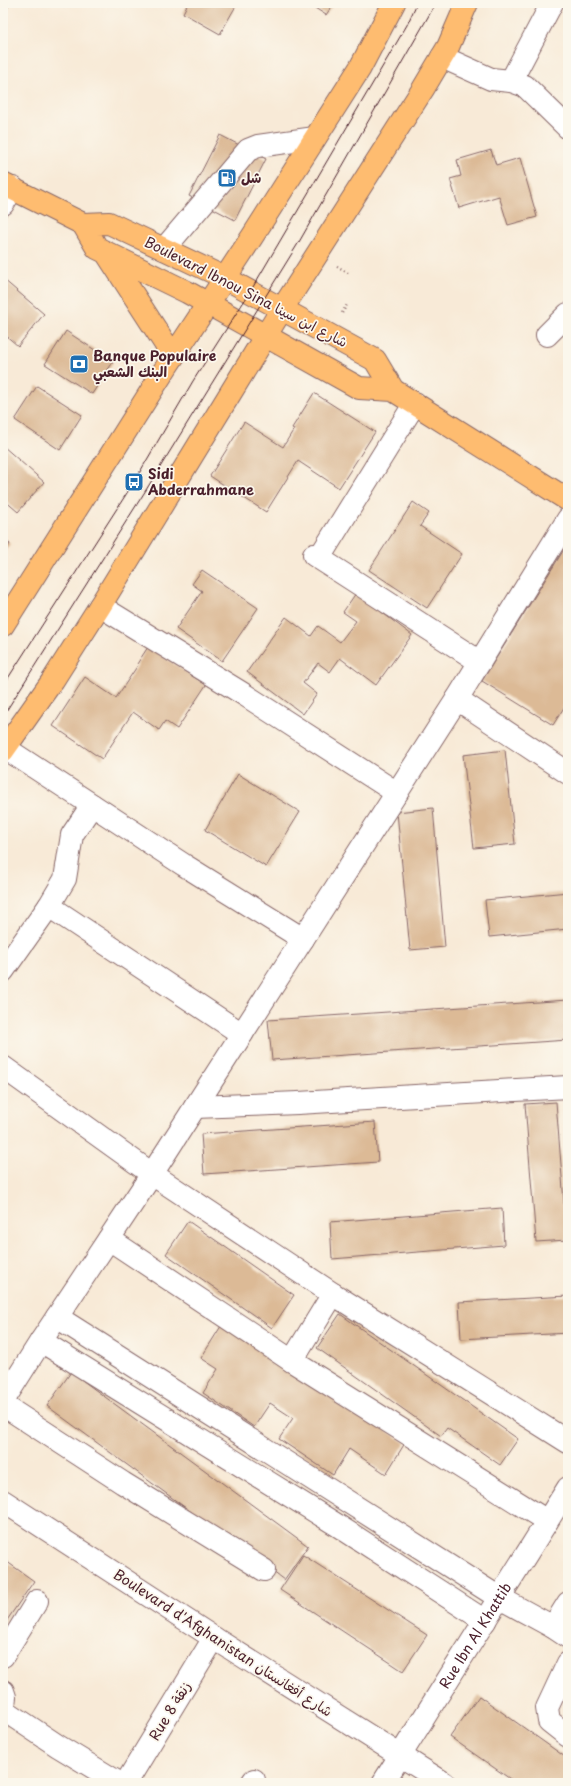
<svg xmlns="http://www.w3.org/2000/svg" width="571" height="1786" font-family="'Playpen Sans','Playpen Sans Arabic',sans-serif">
	<rect width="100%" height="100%" fill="#fbf7ec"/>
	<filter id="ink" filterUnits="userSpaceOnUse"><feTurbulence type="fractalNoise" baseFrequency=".025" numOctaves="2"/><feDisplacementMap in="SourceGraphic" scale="8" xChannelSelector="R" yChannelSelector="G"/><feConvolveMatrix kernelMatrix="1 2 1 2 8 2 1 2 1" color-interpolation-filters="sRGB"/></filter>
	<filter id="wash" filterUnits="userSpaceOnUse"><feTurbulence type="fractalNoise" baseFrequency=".012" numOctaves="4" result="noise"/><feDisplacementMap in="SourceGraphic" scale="16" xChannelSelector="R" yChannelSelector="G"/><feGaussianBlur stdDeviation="0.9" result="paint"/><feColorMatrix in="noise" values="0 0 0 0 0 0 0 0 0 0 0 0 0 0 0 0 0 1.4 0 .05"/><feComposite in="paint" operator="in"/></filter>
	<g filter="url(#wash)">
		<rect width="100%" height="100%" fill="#f8ead7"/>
		<g id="blocks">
			<!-- building -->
			<path fill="#dcba96" d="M3,3H10L3,16Z
				M188,3H236L237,4L220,34L183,13Z
				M307,3H334L326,15Z
				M220,135L266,159L235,220L189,196Z
				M491,150L496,165L520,158L537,217L508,225L499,196L459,208L450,179L461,176L457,160Z
				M3,279L44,314L18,346L3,333Z
				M66,331L113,362L92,394L45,364Z
				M37,386L82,415L60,450L15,420Z
				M314,393L375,432L339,488L298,461L266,512L210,476L244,422L283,447L294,429L292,428Z
				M3,446L44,482L18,512L3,499Z
				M413,502L429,513L420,526L462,554L427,608L369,570Z
				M3,538L10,544L3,553Z
				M568,543V701L553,725L482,681Z
				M202,570L258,608L222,661L176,629L202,591L192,584Z
				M356,593L412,635L376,685L340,658L330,672L318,663L303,683L317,694L303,714L247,672L286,617L311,636L318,626L340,642L356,621L343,612Z
				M148,647L206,685L177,729L165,721L159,730L133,712L102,759L53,726L85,677L116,698L138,665L137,664Z
				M505,750L515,844L474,848L463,755Z
				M238,774L300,812L266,867L205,830Z
				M433,808L445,947L410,950L397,812Z
				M568,892V929L489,937L485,900Z
				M568,1000V1040L272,1060L268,1020Z
				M556,1102L567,1240L536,1242L525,1104Z
				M375,1122L378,1162L204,1174L201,1134Z
				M502,1208L504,1245L332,1259L330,1222Z
				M188,1221L294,1295L272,1328L166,1254Z
				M568,1296V1333L461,1339L459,1302Z
				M340,1314L518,1439L500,1465L447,1428L441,1436L317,1348Z
				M223,1323L405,1443L386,1474L349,1449L333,1475L279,1439L293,1418L270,1403L254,1427L203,1393L218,1369L201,1358Z
				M71,1372L308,1546L284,1580L47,1406Z
				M303,1555L427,1635L403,1671L280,1590Z
				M3,1559L34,1581L3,1626Z
				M479,1696L568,1759V1783H516L450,1737Z"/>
		</g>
	</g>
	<g filter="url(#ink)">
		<use href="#blocks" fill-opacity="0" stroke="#876667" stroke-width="1"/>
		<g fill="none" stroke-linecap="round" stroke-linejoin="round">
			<defs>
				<g id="minor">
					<path d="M442,57L491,79L511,81L525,86L568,128"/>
					<path d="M511,81L552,3"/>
					<path d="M3,204L13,188"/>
					<path d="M164,249L248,150L258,146L315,138"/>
					<path d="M547,335L568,314"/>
					<path d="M314,555L480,662"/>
					<path d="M319,558L415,403"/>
					<path d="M100,606L245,695L397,793"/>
					<path d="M457,699L568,773"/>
					<path d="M5,748L184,865L303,939"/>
					<path d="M49,906L242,1034"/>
					<path d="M3,971L49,906L65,879L72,835L92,805"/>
					<path d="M3,1067L152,1174L333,1294L568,1442"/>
					<path d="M195,1107L298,1103L568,1087"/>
					<path d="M109,1239L292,1361L547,1521"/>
					<path d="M57,1317L498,1597L553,1627L568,1637"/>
					<path d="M41,1341L337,1525L485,1621"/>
					<path d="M292,1361L333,1294"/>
					<path d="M3,1401L41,1341L152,1174L457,699L568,519"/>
					<path d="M3,1405L123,1483L264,1570"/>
					<path d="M3,1501L214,1638L444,1783"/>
					<path d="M553,1627L568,1603"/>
					<path d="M3,1656L37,1601"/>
					<path d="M568,1663L547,1708L549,1721L568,1736"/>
					<path d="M3,1691L5,1697L3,1712"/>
					<path d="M4,1710L58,1746L119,1783"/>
					<path d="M126,1783L214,1638"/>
					<path d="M252,1783L254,1780"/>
					<path id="s1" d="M383,1783L568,1488"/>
				</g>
				<path id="major" d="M3,184L83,224L109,223L225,278L375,360L393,390L568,500
					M83,224L97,248L187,292L359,388L393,390
					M107,254L173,356
					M3,625L167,366L252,237L360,68L394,3
					M3,751L53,680L100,606L282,309L423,89L448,47L467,3"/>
			</defs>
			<!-- minor casing -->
			<use href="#minor" stroke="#876667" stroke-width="24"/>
			<!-- major casing -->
			<use href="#major" stroke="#876667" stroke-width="24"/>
			<!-- path -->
			<path stroke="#876667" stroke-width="2.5" stroke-dasharray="1 3" stroke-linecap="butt" d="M337,266L348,273
				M342,313L348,303"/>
			<!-- minor -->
			<use href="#minor" stroke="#fff" stroke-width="22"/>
			<!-- major -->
			<use href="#major" stroke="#febc70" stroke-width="22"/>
			<!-- tram -->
			<path stroke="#4a1f2b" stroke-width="1" d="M3,686L134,482L193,381L250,292L407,25L417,3
				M3,716L146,490L299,242L436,3"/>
		</g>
	</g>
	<!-- icons -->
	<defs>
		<symbol id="fuel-square" viewBox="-11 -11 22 22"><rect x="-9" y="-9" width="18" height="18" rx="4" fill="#1f6fb2" stroke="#fbf7ec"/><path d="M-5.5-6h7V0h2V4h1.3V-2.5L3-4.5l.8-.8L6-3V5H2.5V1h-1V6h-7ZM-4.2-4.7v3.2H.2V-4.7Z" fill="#fff"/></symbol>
		<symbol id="bank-square" viewBox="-11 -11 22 22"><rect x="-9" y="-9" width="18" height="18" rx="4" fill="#1f6fb2" stroke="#fbf7ec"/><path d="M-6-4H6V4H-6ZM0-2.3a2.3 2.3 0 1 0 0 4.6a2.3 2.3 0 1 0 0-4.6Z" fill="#fff"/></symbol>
		<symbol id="bus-square" viewBox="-11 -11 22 22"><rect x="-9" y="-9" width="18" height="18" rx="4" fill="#1f6fb2" stroke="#fbf7ec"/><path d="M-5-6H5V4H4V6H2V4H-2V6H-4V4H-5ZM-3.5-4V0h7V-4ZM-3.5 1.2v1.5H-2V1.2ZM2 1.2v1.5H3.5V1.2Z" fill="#fff"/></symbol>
	</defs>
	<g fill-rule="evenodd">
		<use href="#fuel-square" x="216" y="167" width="22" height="22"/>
		<use href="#bank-square" x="68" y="353" width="22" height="22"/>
		<use href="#bus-square" x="123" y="471" width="22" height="22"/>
	</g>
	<g text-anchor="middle" stroke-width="3.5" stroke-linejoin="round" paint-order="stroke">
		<!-- poi labels -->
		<g font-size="14" font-weight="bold" fill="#4a1f2b" stroke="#fbf7ec" text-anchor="start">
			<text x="241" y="183">شل</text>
			<text x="93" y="361">Banque Populaire<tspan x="93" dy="16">البنك الشعبي</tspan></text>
			<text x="148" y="479">Sidi<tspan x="148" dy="16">Abderrahmane</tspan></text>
		</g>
		<!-- street labels -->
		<g font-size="14" fill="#4a1f2b" stroke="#fbf7ec">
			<text transform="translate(246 292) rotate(27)" y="5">Boulevard Ibnou Sina شارع ابن سينا</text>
			<text dy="5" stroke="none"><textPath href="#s1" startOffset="174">Rue Ibn Al Khattib</textPath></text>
			<text transform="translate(223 1643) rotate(33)" y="5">Boulevard d'Afghanistan شارع أفغانستان</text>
			<text transform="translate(170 1711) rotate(-59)" y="5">Rue 8 زنقة</text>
		</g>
	</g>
	<!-- margin -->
	<rect width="571" height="1786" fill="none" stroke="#fbf7ec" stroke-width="16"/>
</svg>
